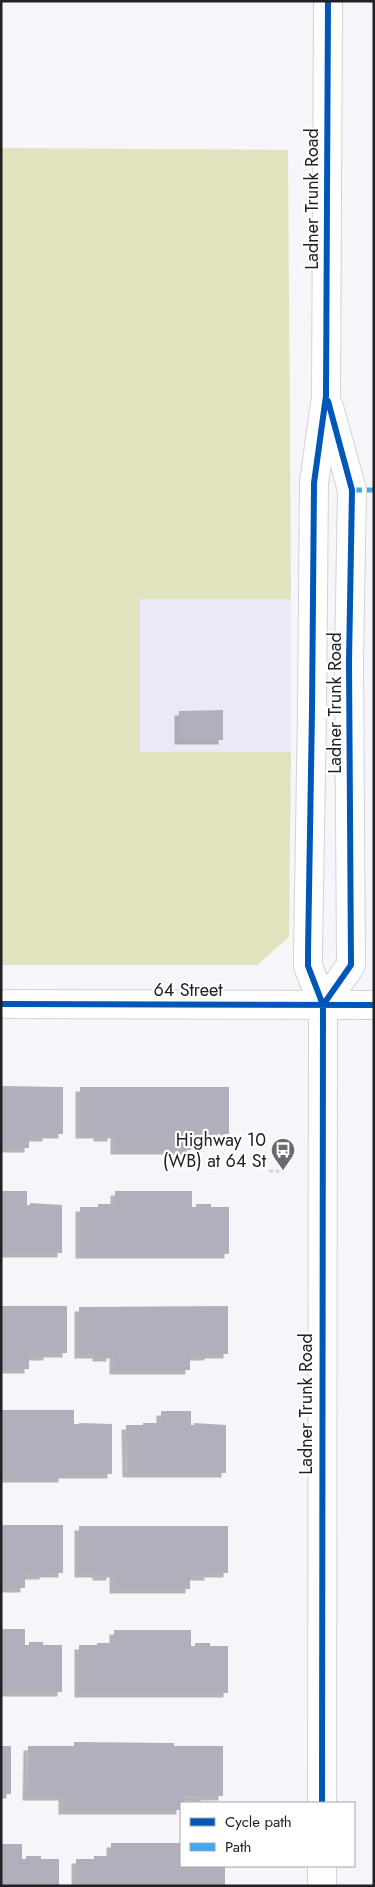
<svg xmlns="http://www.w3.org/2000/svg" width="375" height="1887" font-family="Jost,sans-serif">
	<defs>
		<filter id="shadow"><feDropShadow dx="-4.5" dy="4.5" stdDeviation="0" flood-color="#0004"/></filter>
	</defs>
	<rect width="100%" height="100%" fill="#f5f5fa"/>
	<!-- built -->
	<path fill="#ece9f6" d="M140,599H291V752H140Z"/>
	<!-- green -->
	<path fill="#e1e3bf" d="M1,148L288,150L291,599H140V752H291L289,937L257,965H1Z"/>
	<!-- building -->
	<path fill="#b2afbc" filter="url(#shadow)" d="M223,710V740H179V711Z
		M1,1086L63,1087V1134H47V1137H32V1134H29V1148H1Z
		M80,1087H229V1134H210V1137H196V1134H191V1150H115V1134H112V1137H98V1134H80Z
		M1,1191H27V1205H30V1203L62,1205V1253H1Z
		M115,1191H192V1207H196V1204H211V1207H229V1254H80V1207H98V1204H112V1207H115Z
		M1,1306H67V1353H48V1356H33V1353H29V1369H1Z
		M228,1306V1354H209V1356H194V1354H190V1370H114V1354H111V1357H97V1354H79V1307Z
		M1,1410H74V1424H79V1423L112,1424V1474H63V1478H1Z
		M161,1411H191V1425H194V1423L226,1425V1473H127L126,1425H143V1423H158V1425H161Z
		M1,1525H63V1573H44V1575H29V1573H25V1588H1Z
		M79,1526H228V1573H209V1576H194V1573H190V1589H114V1573H111V1576H97V1573H79Z
		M1,1629H25V1645H29V1642H43V1645H62V1692H1Z
		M114,1630H191V1646H195V1643H210V1646H228V1693H79V1645H97V1643H111V1645H114Z
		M74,1742L174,1743V1746H223V1796H205V1798L185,1796V1803H181V1810H63V1796H27L28,1746H74Z
		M1,1746H11V1794H1Z
		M111,1843H181V1866H225V1886H76V1859H94V1856H108V1859H111Z
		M1,1844H22V1859H26V1856H41V1859H59V1886H1Z"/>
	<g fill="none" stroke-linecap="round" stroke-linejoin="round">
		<defs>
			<path id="secondary" d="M1,1004L374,1005
				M323,1005L351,965L349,662L352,490L329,407
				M322,1803L323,1005L308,966V952L312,711L314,483L326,396L328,1
				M322,1866V1886"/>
		</defs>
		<!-- secondary casing -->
		<use href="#secondary" stroke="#d3d3d7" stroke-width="30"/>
		<!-- path -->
		<path stroke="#d7d7d9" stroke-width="3" stroke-dasharray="4 2.5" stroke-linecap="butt" d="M269,1171H283"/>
		<!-- secondary -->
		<use href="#secondary" stroke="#fefefe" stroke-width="28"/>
		<!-- quiet -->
		<path stroke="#3fa9f5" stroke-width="5" stroke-dasharray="10 5" stroke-linecap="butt" d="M352,490H374"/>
		<defs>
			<path id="cycleway" d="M1,1004L374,1005
				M323,1005L351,965L349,662L352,490L328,401
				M322,1803L323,1005L308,966V952L312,711L314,483L326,396L328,1"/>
		</defs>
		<!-- cycleway casing -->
		<use href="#cycleway" stroke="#fff" stroke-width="9"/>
		<!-- cycleway -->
		<use href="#cycleway" stroke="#0057b8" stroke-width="6"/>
	</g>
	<!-- icons -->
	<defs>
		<symbol id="bus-pin" viewBox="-11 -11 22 30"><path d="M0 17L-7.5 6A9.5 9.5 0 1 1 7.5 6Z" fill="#6b6b6f" stroke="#fff"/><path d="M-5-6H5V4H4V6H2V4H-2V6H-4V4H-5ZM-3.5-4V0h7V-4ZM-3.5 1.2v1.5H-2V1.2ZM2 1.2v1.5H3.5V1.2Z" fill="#fff"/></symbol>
	</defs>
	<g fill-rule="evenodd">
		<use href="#bus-pin" x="269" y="1136" width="28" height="38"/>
	</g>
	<g text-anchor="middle" stroke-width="4.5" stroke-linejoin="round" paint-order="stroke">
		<!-- street labels -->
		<g font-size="18" fill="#212024" stroke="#fff">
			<text transform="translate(312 199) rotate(-90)" y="6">Ladner Trunk Road</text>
			<text transform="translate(335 703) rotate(-90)" y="6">Ladner Trunk Road</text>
			<text x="188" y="996">64 Street</text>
			<text transform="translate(306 1404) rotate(-90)" y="6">Ladner Trunk Road</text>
		</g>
		<!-- poi labels -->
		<g font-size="18" fill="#212024" stroke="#fff" text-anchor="end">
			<text x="266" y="1146">Highway 10<tspan x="266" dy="21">(WB) at 64 St</tspan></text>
		</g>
	</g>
	<!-- border -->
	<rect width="375" height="1887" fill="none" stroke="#212024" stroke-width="5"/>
	<!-- legend -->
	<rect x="180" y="1802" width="175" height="65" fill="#ffffff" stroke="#a6a6a7"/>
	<rect x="190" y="1818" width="25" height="8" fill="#0057b8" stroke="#a6a6a7"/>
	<text x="225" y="1827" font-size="15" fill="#212024">Cycle path</text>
	<rect x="190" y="1843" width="25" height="8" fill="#3fa9f5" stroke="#a6a6a7"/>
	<text x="225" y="1852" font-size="15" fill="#212024">Path</text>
</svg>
